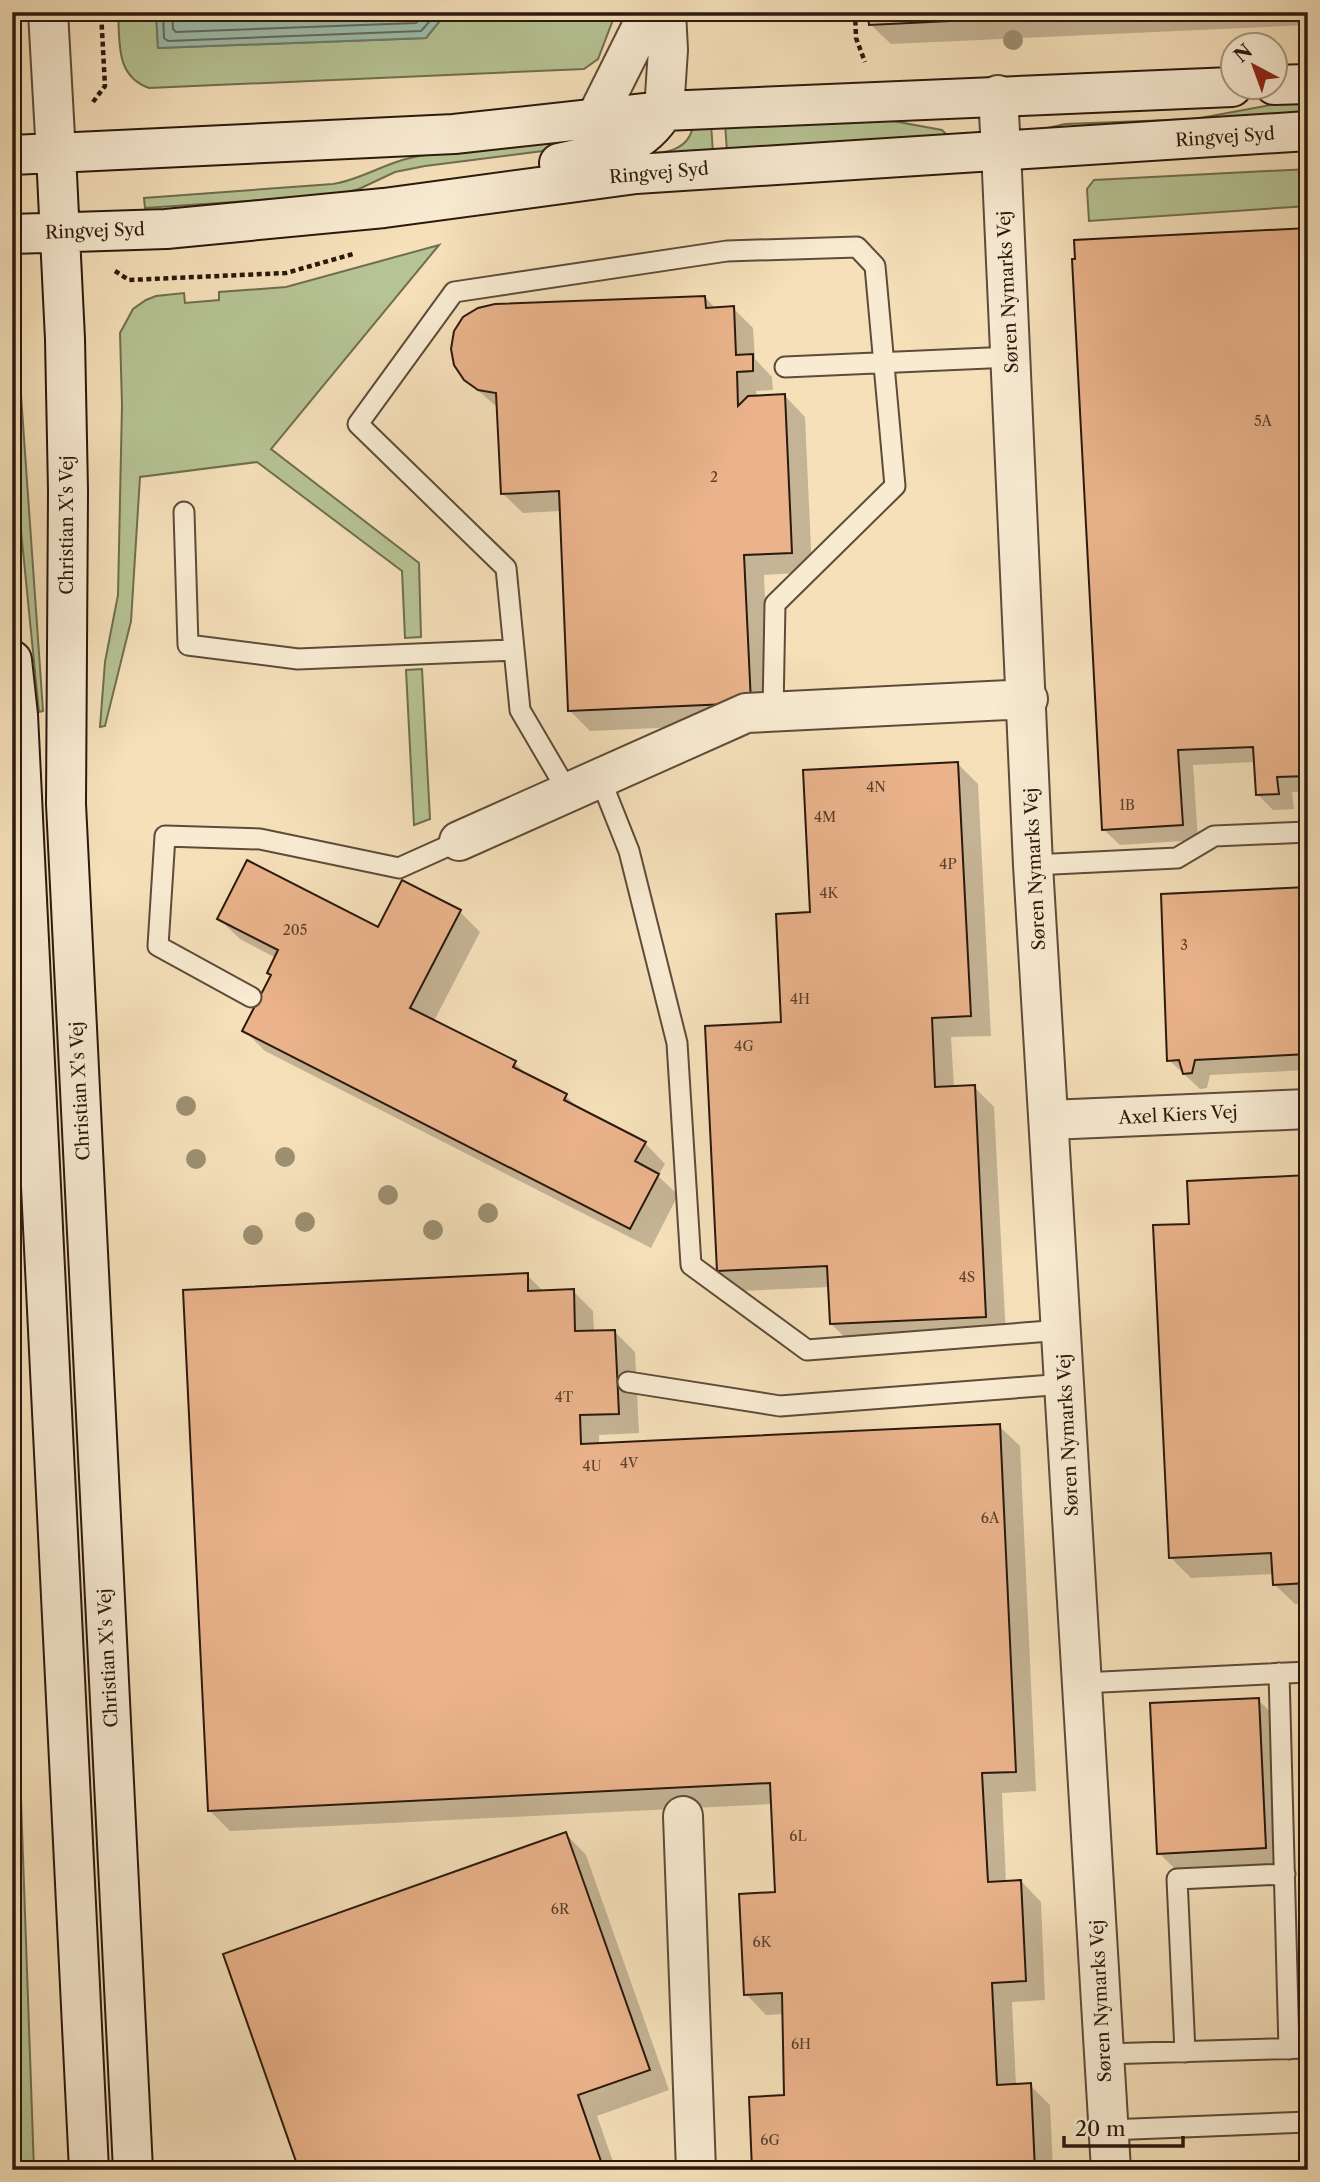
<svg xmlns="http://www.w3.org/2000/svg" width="1320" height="2182" font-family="'Libre Caslon Text',serif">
	<rect width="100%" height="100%" fill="#f5e0ba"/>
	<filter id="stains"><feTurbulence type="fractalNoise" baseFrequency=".00286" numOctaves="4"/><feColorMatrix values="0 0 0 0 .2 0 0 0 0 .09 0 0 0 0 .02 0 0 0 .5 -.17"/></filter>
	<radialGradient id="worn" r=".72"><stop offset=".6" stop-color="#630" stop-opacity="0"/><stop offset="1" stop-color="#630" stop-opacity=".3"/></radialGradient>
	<!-- green -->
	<path fill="#b6c394" stroke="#706e50" stroke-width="2" d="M118,12H156L158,48L426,38L447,12H616L598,59L584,69L149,88C115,76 120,42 118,12Z
		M1308,98V119L1045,133L1047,128L1065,124L1195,119Z
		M871,117L942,130L946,134L945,138L727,152L725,123Z
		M711,124L713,153L636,155C659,153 688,154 693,126Z
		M566,140V148L425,166L395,172L359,189L335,195L145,208L144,198L333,184C360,180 383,164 410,158C460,147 514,146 566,140Z
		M1308,169V206L1089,221L1087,189L1094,180Z
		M439,245L271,449L419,563L421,637L405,638L402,571L257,462L140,477L131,621L105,726L100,727L105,662L118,595L122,405L120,333L133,309L146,300L156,296L184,293L185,303L219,300V292L286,287Z
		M12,323H16L43,711L39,712L13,450Z
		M422,669L430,819L414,825L406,670Z
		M12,1543L34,2170H12Z"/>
	<!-- water -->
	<path fill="#9dbdac" stroke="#6f7b6c" stroke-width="2" d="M156,12H447L426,38L158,48Z"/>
	<!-- shadow -->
	<path fill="#0003" d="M870,12H1308V25L891,44L870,24Z
		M1308,230V792H1292L1294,809L1273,810L1257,794L1255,762L1193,765L1198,840L1120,845L1104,830Z
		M705,297L716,309L733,308L753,328L755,359L772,377L773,390L756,391L757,397L785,396L805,417L812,572L764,575L770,723L590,731L570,711L561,511L523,513L502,493L498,408L465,379Z
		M958,764L978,784L991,1036L951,1037L954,1088L974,1087L994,1107L1006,1336L852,1344L831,1324L830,1287L739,1291L719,1271L812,914Z
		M1308,889V1070L1210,1075L1207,1088L1200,1089L1169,1060Z
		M460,912L480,932L434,1021L515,1063L530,1078L566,1096L581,1111L645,1143L665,1164L658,1176L678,1195L651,1248L265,1051L244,1030L272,976L276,958L240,939L219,919L379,929Z
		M1308,1177V1604H1295L1274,1584V1574L1191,1578L1170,1557L1191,1225Z
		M527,1275L544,1292L573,1291L593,1311L594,1332H615L635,1352L639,1433L599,1435V1445L999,1426L1020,1446L1036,1791L1002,1793L1006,1882L1021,1881L1041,1902L1045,2000L1012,2002L1016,2085H1030L1050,2105L1053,2170H754L785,2096L784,2014L766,2015L746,1994L777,1893L773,1804L230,1831L210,1811Z
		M1258,1700L1279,1720L1285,1867L1179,1873L1159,1853Z
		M566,1834L586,1855L669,2090L597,2116L616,2170H300Z"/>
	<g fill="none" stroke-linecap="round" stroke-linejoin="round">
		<!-- shore -->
		<path stroke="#646b5c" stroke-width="2" d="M163,12L164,38L168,41L421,31L438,12
			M172,12L173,29L176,32L416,23L427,12
			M183,12L187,21L412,12"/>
	</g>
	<!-- building -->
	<path fill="#eab38b" stroke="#2b190d" stroke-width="2" d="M868,12H1133L869,25Z
		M1308,228V776L1277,777L1279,794L1256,795L1253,747L1178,750L1183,825L1102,830L1072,259H1075L1074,240Z
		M705,296L706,308L734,306L736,355L753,354V371L737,372L738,406L748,396L785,394L792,553L744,555L751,703L568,711L559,491L501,494L496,393L478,390L464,380L454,365L451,349L454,331L463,317L478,308L495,304Z
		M958,762L971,1016L932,1018L935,1087L975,1085L986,1317L830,1324L827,1266L717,1271L705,1026L781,1022L776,914L810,912L803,770Z
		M247,860L378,927L402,880L461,910L410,1008L516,1061L513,1067L567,1094L564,1100L646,1142L635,1161L659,1174L630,1229L242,1031L271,975L267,973L278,950L217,919Z
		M1308,887V1054L1195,1060L1192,1073L1183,1074L1179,1060L1167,1061L1161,894Z
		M1308,1175V1583L1273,1585L1271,1553L1169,1558L1153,1225L1189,1224L1187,1181Z
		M528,1273V1291L574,1289L575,1331L615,1330L619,1414L580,1415L581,1444L1000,1424L1016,1772L982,1773L988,1882L1021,1880L1026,1981L992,1983L997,2085L1031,2083L1035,2170H752L749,2097L784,2095L782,1993L744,1995L739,1894L775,1892L770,1783L208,1811L183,1290Z
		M1259,1698L1266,1848L1157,1854L1150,1703Z
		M566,1832L650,2070L578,2095L604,2170H299L223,1954Z"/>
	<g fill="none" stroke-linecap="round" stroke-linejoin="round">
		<defs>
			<path id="service" d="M785,367L1011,357
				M184,512L188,645L298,659L513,650
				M600,778L629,851L677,1043L691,1265L807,1350L1062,1330
				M568,792L520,710L506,568L358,424L454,292L727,251L857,247L875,266L895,486L775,604L773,711
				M1033,865L1177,858L1214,836L1308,832
				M251,997L158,946L165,836L260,839L399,868L459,841
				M628,1382L780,1406L1065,1384
				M1279,1673L1289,2049
				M1082,1683L1308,1672
				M1185,2052L1177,1879L1285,1874
				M1104,2054L1308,2048
				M1108,2130L1308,2122"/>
			<path id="minor" d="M1001,150L1033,865L1111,2170
				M459,841L746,713L1028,699
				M1049,1120L1308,1109
				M683,1816L696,2170"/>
			<path id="tertiary" d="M48,12L56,154
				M998,95L1001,150
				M664,111L668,50L666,12
				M597,116L649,12"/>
			<path id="secondary" d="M1274,85L1308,84
				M56,154L65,339L68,491L66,804L133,2170
				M12,155L454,134L664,111L1232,87
				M559,163C603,152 638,153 664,111
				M12,234L166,229L384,208L636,174L1308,131
				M12,660L18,715L89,2170"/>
		</defs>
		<!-- service casing -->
		<use href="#service" stroke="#5e4b38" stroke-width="23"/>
		<!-- minor casing -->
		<use href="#minor" stroke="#5e4b38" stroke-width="42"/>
		<!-- tertiary casing -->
		<use href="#tertiary" stroke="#5e4b38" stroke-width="42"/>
		<!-- secondary casing -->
		<use href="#secondary" stroke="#2b190d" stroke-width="42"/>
		<!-- path -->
		<path stroke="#2b190d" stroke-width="4.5" stroke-dasharray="5 3.5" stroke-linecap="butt" d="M855,12L856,38L865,62
			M93,102L105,86L101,12
			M115,271L129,280L286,273L353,254"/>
		<!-- service -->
		<use href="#service" stroke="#f8ebd2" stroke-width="19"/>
		<!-- minor -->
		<use href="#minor" stroke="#f8ebd2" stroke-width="38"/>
		<!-- tertiary -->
		<use href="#tertiary" stroke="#f8ebd2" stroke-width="38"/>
		<!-- secondary -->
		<use href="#secondary" stroke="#f8ebd2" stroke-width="38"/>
	</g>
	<!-- trees -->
	<g fill="#9d8f71">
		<circle cx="1013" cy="40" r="10"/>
		<circle cx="186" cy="1106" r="10"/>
		<circle cx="285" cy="1157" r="10"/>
		<circle cx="196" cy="1159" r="10"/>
		<circle cx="388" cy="1195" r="10"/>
		<circle cx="488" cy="1213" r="10"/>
		<circle cx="305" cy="1222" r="10"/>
		<circle cx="433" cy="1230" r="10"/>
		<circle cx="253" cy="1235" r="10"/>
	</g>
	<g text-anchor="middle" stroke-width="7" stroke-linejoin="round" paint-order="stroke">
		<!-- number labels -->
		<g font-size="14" fill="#5b402c">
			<text x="1263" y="426">5A</text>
			<text x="714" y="482">2</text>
			<text x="876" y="792">4N</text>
			<text x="1127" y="810">1B</text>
			<text x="825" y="822">4M</text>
			<text x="948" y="869">4P</text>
			<text x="829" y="898">4K</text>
			<text x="295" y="935">205</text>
			<text x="1184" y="950">3</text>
			<text x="800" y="1004">4H</text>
			<text x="744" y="1051">4G</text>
			<text x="967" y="1282">4S</text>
			<text x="564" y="1402">4T</text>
			<text x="629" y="1468">4V</text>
			<text x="592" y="1471">4U</text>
			<text x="990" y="1523">6A</text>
			<text x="798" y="1841">6L</text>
			<text x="560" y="1914">6R</text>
			<text x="762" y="1947">6K</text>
			<text x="801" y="2049">6H</text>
			<text x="770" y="2145">6G</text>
		</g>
		<!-- street labels -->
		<g font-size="18" fill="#2b190d" stroke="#f8ebd2">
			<text transform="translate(1225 137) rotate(-4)" y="6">Ringvej Syd</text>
			<text transform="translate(659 173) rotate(-5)" y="6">Ringvej Syd</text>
			<text transform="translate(95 231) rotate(-2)" y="6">Ringvej Syd</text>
			<text transform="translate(1008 292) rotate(-93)" y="6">Søren Nymarks Vej</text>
			<text transform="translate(67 525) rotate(-90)" y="6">Christian X's Vej</text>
			<text transform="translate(1035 869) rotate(-93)" y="6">Søren Nymarks Vej</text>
			<text transform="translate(80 1091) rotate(-93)" y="6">Christian X's Vej</text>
			<text transform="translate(1178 1115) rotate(-3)" y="6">Axel Kiers Vej</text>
			<text transform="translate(1068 1435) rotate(-93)" y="6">Søren Nymarks Vej</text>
			<text transform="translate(108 1658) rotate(-93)" y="6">Christian X's Vej</text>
			<text transform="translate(1101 2001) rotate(-93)" y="6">Søren Nymarks Vej</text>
		</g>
	</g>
	<!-- margin -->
	<rect width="1320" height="2182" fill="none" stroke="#f5e0ba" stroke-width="42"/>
	<rect x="14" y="14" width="1292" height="2154" fill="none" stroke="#2b190d" stroke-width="3.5"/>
	<rect x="21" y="21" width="1278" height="2140" fill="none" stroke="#2b190d" stroke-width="2"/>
	<!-- north arrow -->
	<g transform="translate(1254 66) rotate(319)"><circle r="33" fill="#f8ebd2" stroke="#a69783" stroke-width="2"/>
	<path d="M0-5L12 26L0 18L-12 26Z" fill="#8f2418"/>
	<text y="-10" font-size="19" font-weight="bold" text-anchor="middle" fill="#2b190d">N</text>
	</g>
	<!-- scale -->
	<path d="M1064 2136v10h119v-10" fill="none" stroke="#2b190d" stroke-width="3.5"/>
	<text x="1075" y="2136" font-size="21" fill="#2b190d" stroke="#f8ebd2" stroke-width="5" paint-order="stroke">20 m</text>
	<rect width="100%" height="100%" filter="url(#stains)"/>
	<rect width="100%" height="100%" fill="url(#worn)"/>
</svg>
